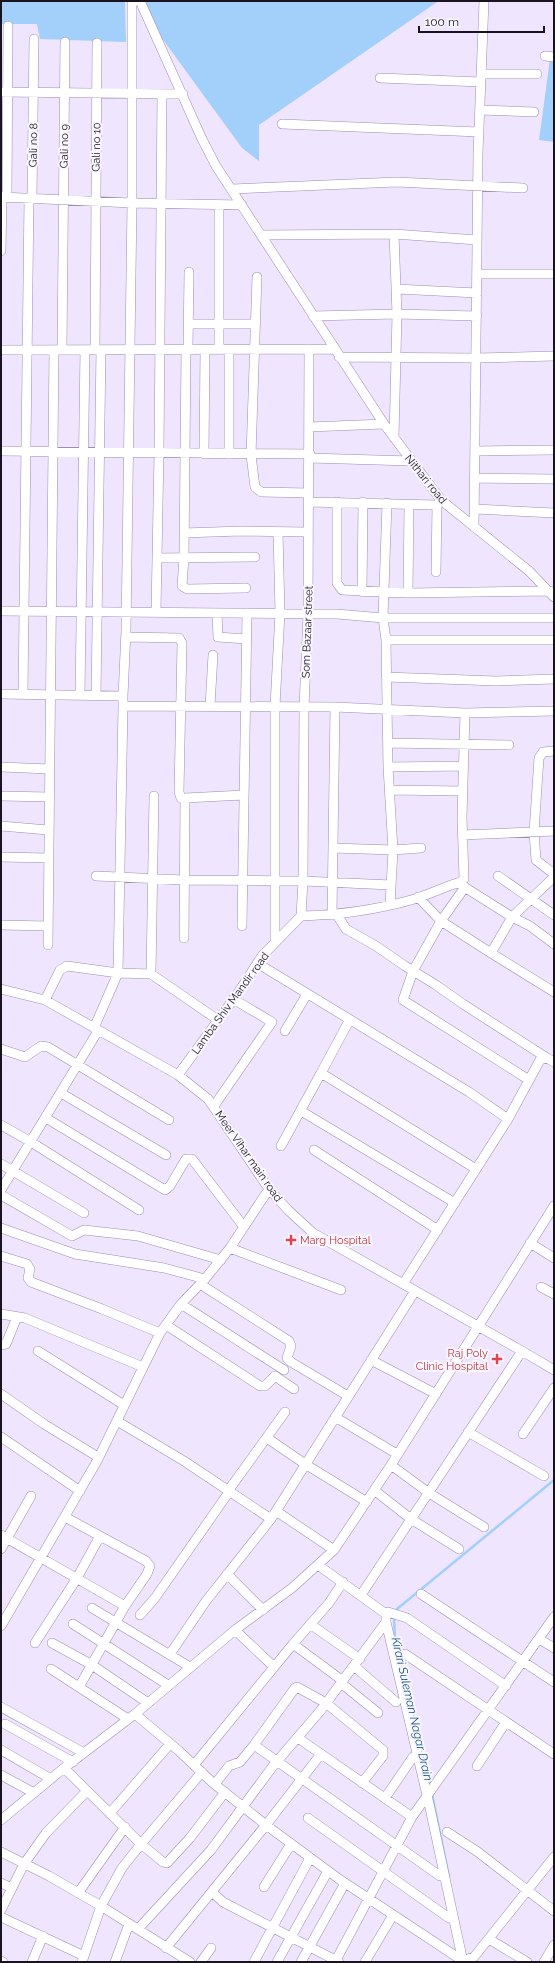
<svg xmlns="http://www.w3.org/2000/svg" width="555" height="1963" font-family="Raleway,sans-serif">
	<rect width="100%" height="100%" fill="#f0e5ff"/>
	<!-- water -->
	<path fill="#a3cffb" d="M1,1H125L126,42L40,39L37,24H1Z
		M141,1H436L437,2L259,125V161L242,148L148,19Z
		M550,59L554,60V142L539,140Z"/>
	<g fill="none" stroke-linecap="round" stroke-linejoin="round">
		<!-- stream -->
		<path stroke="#a3cffb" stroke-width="2.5" d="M396,1612L397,1609L554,1480
			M394,1617L395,1640
			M404,1679L431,1787
			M432,1794L449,1877"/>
		<defs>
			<path id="street" d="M140,1L202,139L216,166L384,424L441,500L529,571L554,597
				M545,56L554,57
				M481,74H537
				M380,78L481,82
				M1,92L183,94
				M480,110L534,112
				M282,124L479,132
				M232,189L397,182L523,188
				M1,197L132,203L242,205
				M7,197L8,26
				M32,198L34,39
				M262,235L394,234
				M1,251L2,197
				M477,274H554
				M257,277L251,455L255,487L261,492L308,493
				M396,289L477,293
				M313,316L397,314L477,316
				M189,324H256
				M1,350L334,349
				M62,350L65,42
				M95,350L97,43
				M186,350L184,558L182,586L187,589L246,588
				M188,350L189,272
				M219,350V205
				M339,357L476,358L554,356
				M309,427L384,424
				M394,438L397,314L394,234L477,240
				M1,451L310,454
				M476,451L554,450
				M204,454L205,350
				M229,454V350
				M309,458L411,461
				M475,478L554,479
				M308,502L437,505L441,500
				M337,502V583L342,590L408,593L550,591
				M387,503L383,618L386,640L388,767L393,850L390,905
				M475,509L554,513
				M474,527L478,153L484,1
				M184,533L241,531L308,532
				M157,558L255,557
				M436,572L437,505
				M362,592L363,502
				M408,593L409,505
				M1,611L337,614L383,618H554
				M156,612L159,452L162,94
				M217,613L218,637L246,639
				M126,637L179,638L182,643L179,792L181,798H185L184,938
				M386,640H554
				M386,677L496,681L554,679
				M1,694L123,696V706L335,707L465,713L554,711
				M23,694L29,198
				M80,695L85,350
				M96,696L101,350
				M123,696L126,631L132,203V1
				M210,706L213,655
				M388,743L509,745
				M554,751L543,752L539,758L534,832L536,860L554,874
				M1,767L49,769
				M388,767L463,766
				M390,790L462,791
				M1,796L49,797
				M185,798L244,795
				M1,826L48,830
				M462,835L554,831
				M333,848L393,850L421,848
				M1,857L48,858
				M96,876L184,880L303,881L391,885
				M498,876L554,915
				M554,877L512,917L530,926L554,944
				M458,883L512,917L491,953L554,992
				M465,887L441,921L491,953
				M418,897L441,921L413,971L403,1000L529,1080
				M332,915L335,707
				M337,915L346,929L376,946L405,966L436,985L463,1004L547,1058
				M301,916L303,881L304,707L308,614L309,349
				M301,916C338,915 375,910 411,900C428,895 444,887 460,882L464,879L462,817L465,713
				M1,925L48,926
				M242,926L247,613
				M275,942V706L280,613L278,532
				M48,945L54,350
				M257,963L469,1092L508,1119L540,1060L547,1058L554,1062
				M151,974L154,796
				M1,989L45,1000L178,1075L208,1099L269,1189L288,1210L313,1233L522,1351L554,1370
				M45,1000L60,970L67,966L118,973L151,974L218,1020
				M349,1021L321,1073L476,1169
				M94,1028L118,973L123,706
				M285,1031L307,994
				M1,1049L25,1057L41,1046L48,1047L169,1120
				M178,1075L238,993L262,956L301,916
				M61,1093L166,1155
				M214,1106L272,1022L233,999
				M301,1111L455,1203
				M46,1118L165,1190L170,1186L186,1159H192L244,1227
				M1,1125L31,1142L139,1210
				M281,1146L321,1073
				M314,1150L438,1230
				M1,1164L84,1213
				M1,1190L98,1031
				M1,1195L72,1236L84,1230L138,1236L221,1260
				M1,1228L75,1254L164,1268L205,1279
				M530,1243L554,1258
				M230,1248L341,1290
				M1,1256L27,1264L30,1269L28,1278L31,1282L102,1309L160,1333
				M200,1284L289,1341L291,1346L287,1358L291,1362L348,1396
				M403,1284L508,1119
				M541,1287L554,1294
				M181,1304L284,1370
				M1,1314L25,1318L143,1367
				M166,1325L260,1386H265L275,1376L294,1389
				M1,1345L6,1344L17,1317
				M38,1351L124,1405
				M371,1360L436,1394
				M1,1394L44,1424L98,1457
				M335,1417L397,1454
				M117,1421L184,1461L271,1519
				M468,1432L544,1476
				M523,1434L554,1388
				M1,1437L80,1491
				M267,1438L305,1464L367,1502
				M391,1465L429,1493L484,1527
				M374,1490L411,1519L459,1549
				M228,1491L285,1412
				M276,1511L334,1550
				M65,1517L146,1561L150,1566L147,1574L125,1606L79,1687
				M1,1535L125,1606
				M1,1549L31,1496
				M318,1565L386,1614V1622L430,1808L463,1962
				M227,1574L263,1610
				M421,1594L554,1682
				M361,1595L522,1351
				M92,1608L190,1667
				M388,1612L407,1618L506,1686
				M140,1615L155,1598L229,1492
				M73,1624L168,1685
				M310,1624L360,1659
				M1,1626L97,1461L160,1333L181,1304L205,1279L230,1248L269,1189
				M235,1630L274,1667
				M539,1639L554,1648
				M35,1643L77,1578L100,1536
				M52,1643L92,1665L148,1703
				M293,1644L343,1681
				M170,1654L206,1601L271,1519L415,1291
				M405,1654L554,1754
				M354,1666L396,1702
				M51,1669L128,1719
				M341,1683L378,1713
				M1,1707L84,1753
				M135,1714L179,1751L213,1783L266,1825L339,1879L463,1961L474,1957L554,1857
				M5,1724L73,1762
				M298,1738L412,1817
				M254,1745L440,1876
				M1,1750L51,1779
				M194,1765L293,1644L329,1603L343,1582
				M477,1766L506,1722
				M64,1768L141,1844L202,1772
				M1,1775L34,1793
				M215,1784L229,1766L240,1762L254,1745L295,1688L297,1687L326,1703L383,1750V1756L362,1783
				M385,1798L413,1757
				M110,1813L170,1744
				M308,1818L449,1918
				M1,1820L64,1768L135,1714L235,1630L292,1588L334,1550L391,1465L554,1206
				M447,1832L478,1852L554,1911
				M1,1852L49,1876L101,1906L190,1962
				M1,1883L12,1888
				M264,1887L291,1844
				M212,1892L223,1902L339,1962
				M78,1893L125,1827
				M1,1910L24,1864L46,1833L87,1791
				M1,1917L84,1956
				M138,1929L211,1850L273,1766L321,1710L386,1622
				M489,1939L527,1962
				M166,1948L266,1825L321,1754
				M1,1961L3,1962
				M32,1962L43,1936
				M82,1962L101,1906L122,1868L141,1844L163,1862L167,1863L190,1838L225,1792
				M115,1962L129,1924
				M201,1962L211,1948
				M254,1962L310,1858
				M277,1962L328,1871
				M301,1962L345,1883
				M335,1962L412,1817L554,1617
				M365,1962L393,1915
				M544,1962L554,1945"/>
		</defs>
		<!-- street casing -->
		<use href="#street" stroke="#9c8ead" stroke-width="10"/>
		<!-- street -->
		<use href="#street" stroke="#fff" stroke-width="9"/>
	</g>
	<!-- markers -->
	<g fill="#e0444e" stroke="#f9f6fd" stroke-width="1.5">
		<path d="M289 1234h4v4h4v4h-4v4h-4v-4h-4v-4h4z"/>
		<path d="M495 1353h4v4h4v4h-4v4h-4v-4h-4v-4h4z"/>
	</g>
	<g text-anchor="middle" stroke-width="4" stroke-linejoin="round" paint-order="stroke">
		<!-- street labels -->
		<g font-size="11" fill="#18131e" stroke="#f9f6fd">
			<text transform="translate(33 145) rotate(-89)" y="4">Gali no 8</text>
			<text transform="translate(64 146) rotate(-89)" y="4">Gali no 9</text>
			<text transform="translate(96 147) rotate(-89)" y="4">Gali no 10</text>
			<text transform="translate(426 479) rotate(51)" y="4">Nithari road</text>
			<text transform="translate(307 632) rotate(-88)" y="4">Som Bazaar street</text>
			<text transform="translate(230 1003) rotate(-54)" y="4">Lamba Shiv Mandir road</text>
			<text transform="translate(249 1156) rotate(55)" y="4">Meer Vihar main road</text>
		</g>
		<!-- health labels -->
		<g font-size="11" fill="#be3a42" stroke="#f9f6fd" text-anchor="start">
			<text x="300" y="1244">Marg Hospital</text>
			<text x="488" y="1357" text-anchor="end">Raj Poly<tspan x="488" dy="13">Clinic Hospital</tspan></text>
		</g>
		<!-- water labels -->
		<g font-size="12" font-style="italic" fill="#17578b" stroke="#f9f6fd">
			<text transform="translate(412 1709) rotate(77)" y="4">Kirari Suleman Nagar Drain</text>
		</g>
	</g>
	<!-- border -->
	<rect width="555" height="1963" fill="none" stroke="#18131e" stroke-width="4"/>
	<!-- scale -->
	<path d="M419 26v6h125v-6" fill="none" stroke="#18131e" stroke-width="2"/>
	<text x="425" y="26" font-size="12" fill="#18131e" stroke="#f9f6fd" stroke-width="3" paint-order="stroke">100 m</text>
</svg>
